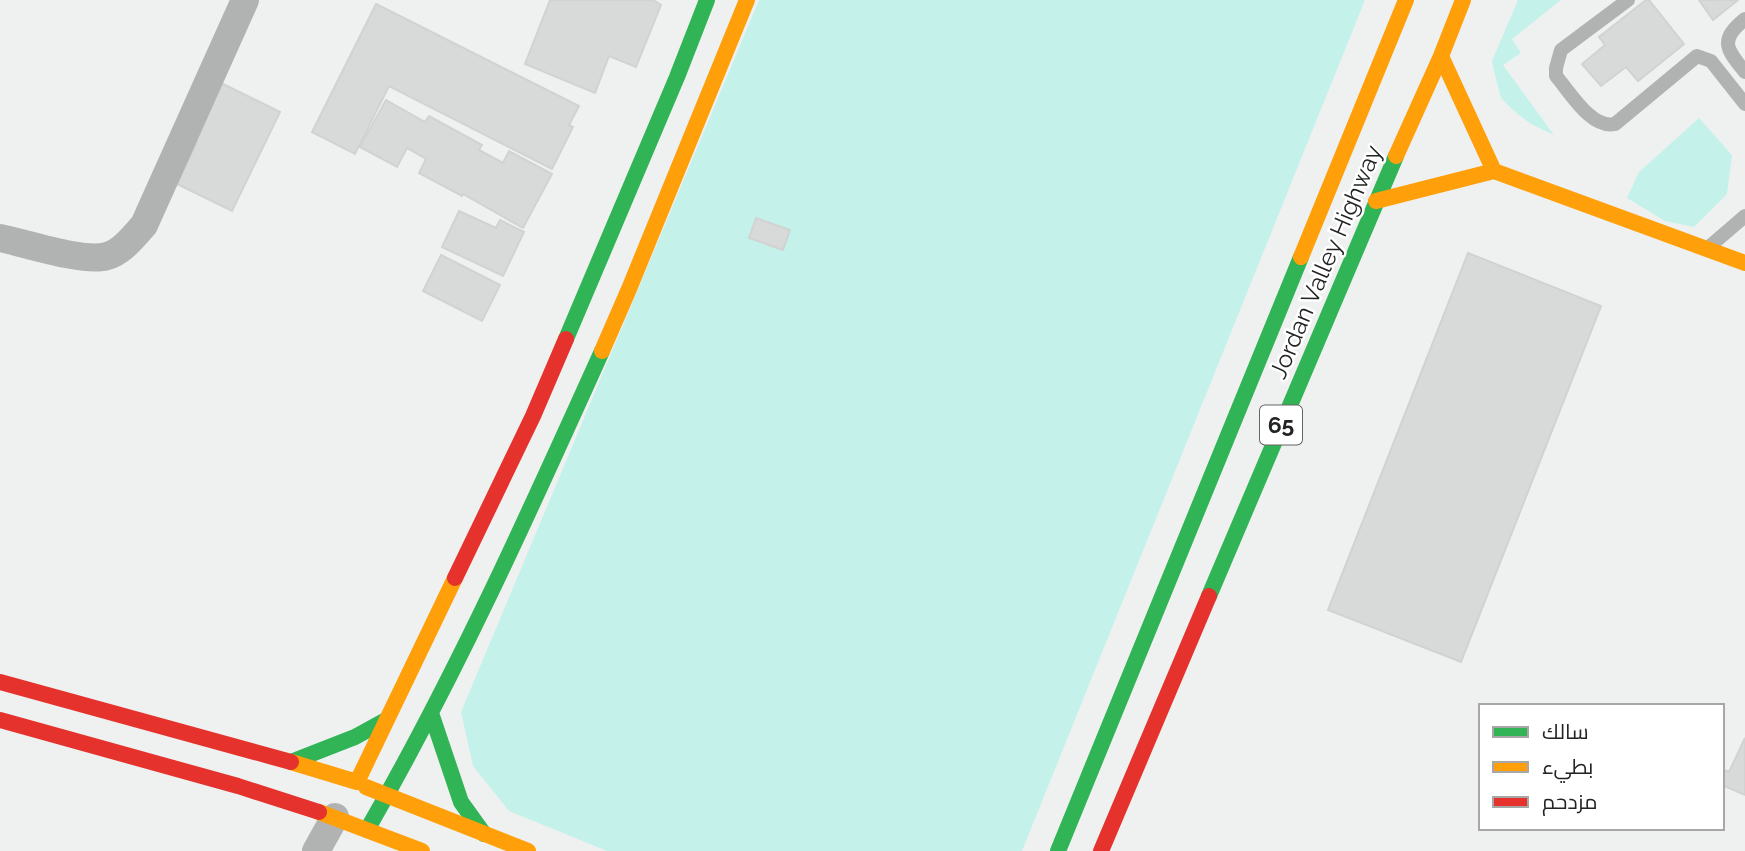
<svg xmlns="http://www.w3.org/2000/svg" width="1745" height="851" font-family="Raleway,Cairo,sans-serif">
	<rect width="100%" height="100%" fill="#eef1f0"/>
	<!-- green -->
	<path fill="#c4f2eb" d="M759,0H1365L1022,851H607L509,811L473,766L461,712Z
		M1518,0H1561L1512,39L1521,53L1503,65L1554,135L1531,124L1514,111L1501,98L1495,75L1492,61Z
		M1699,118L1732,155L1727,194L1694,227L1665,221L1627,198L1639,172Z"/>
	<!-- building -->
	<path fill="#d7dad9" stroke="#d1d3d2" stroke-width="2" d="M550,0H653L661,5L636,67L609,56L595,93L525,64Z
		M1646,0H1649L1684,44L1638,81L1626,67L1601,86L1582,64L1605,45L1599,37Z
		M1699,0H1738L1713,20Z
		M376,4L579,106L569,125L573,127L552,169L389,86L355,154L312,132Z
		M221,83L280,112L232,211L177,184L197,142L194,140Z
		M386,100L425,122L429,116L482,145L479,150L503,163L509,151L552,174L523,228L463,194L462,196L419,173L426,159L407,148L397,167L360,147Z
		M459,211L496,228L500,220L524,232L503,276L442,247Z
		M756,218L790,230L783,250L749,238Z
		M1468,253L1601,306L1461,662L1328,610Z
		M441,255L500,285L482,321L423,291Z
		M1745,738V795L1722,785V769L1729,772Z"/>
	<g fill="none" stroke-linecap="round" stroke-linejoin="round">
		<!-- lane -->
		<path stroke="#b1b2b2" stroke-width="14" d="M1628,0L1561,50L1556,68V76C1570,92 1591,129 1615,124L1697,56L1711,61L1745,104
			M1745,19C1719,40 1726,49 1745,72
			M1709,247L1745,216"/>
		<!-- street -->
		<path stroke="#b1b2b2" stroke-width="28" d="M0,238C25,243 84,263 107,256C122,252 134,236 144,225L245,0
			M316,851L335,817"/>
		<!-- fast -->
		<path stroke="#30b455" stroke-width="16" d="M566,339L677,77L707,0
			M1209,596L1396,156
			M431,713L461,802L484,834
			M291,762L355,737L386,720
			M367,830C456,675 529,513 602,351
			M1058,851L1301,257"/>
		<!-- slow -->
		<path stroke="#ff9f0a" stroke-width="16" d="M1441,56L1494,171
			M1396,156L1441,56L1463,0
			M1376,201L1494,171L1745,263
			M1301,257L1406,0
			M602,351L629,289L747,0
			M291,762L357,782L455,578
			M366,787L528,851
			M319,812L422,851"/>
		<!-- jam -->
		<path stroke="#e5322d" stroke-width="16" d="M455,578L533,416L566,339
			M0,682L291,762
			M0,720L238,786L319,812
			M1101,851L1209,596"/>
	</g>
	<g text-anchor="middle" stroke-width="5" stroke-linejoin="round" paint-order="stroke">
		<!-- shield labels -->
		<rect fill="#fff" stroke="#646565" stroke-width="2" x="1260" y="405.5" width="42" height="39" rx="5"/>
		<g font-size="23" font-weight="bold" fill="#222323">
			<text x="1281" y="433">65</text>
		</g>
		<!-- street labels -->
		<g font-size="24" fill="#222323" stroke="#fff">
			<text transform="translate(1326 262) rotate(-67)" y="8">Jordan Valley Highway</text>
		</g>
	</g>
	<!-- legend -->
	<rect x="1479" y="704" width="245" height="126" fill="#ffffff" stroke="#a7a7a7" stroke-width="2"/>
	<rect x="1493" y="727" width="35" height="10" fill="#30b455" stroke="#a7a7a7" stroke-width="2"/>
	<text x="1542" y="739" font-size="21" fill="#222323">سالك</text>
	<rect x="1493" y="762" width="35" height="10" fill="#ff9f0a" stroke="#a7a7a7" stroke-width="2"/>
	<text x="1542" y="774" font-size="21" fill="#222323">بطيء</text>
	<rect x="1493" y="797" width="35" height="10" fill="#e5322d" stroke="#a7a7a7" stroke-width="2"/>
	<text x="1542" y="809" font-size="21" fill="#222323">مزدحم</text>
</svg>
